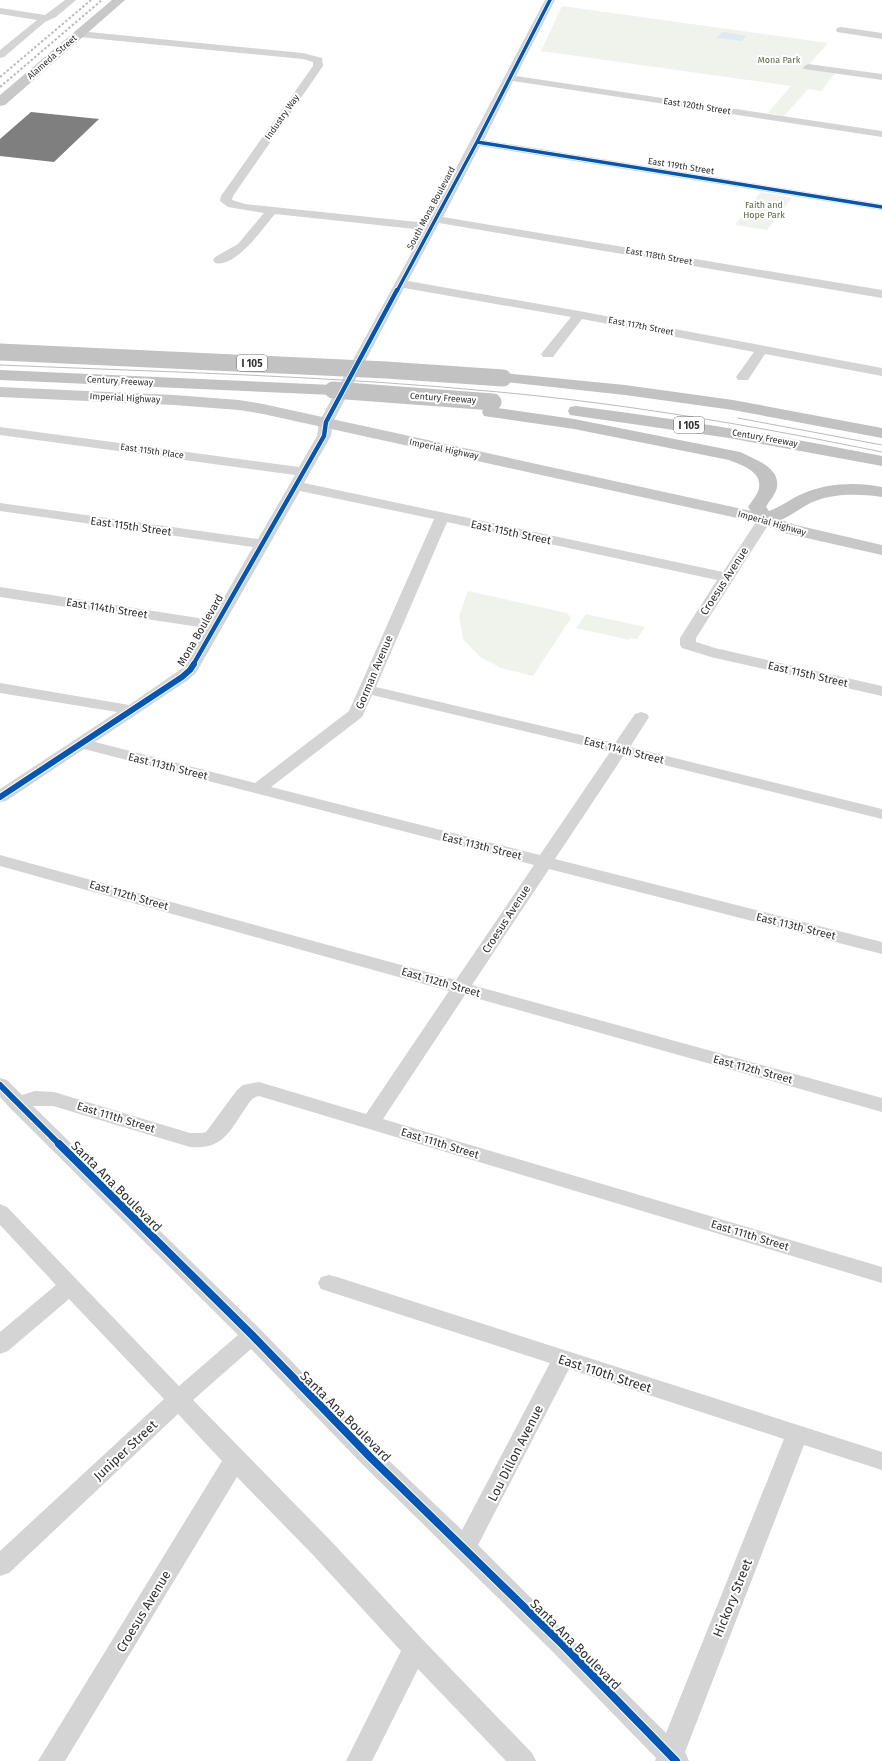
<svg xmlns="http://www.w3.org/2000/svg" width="882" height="1761" font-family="'Fira Sans',sans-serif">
	<rect width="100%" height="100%" fill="#fff"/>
	<!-- green -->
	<path fill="#f0f3ec" d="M562,6L828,43L807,67L837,71L821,91L808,89L784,116L768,113L791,86L541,51Z
		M761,192L792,198L767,230L735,225Z
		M468,591L567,613L571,618L533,676L501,668L480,657L463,639L459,616Z
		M586,614L645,627L637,639L630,638L629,640L576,628Z"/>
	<!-- water -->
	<path fill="#ddeaf0" d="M722,32H725L746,36L742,41L717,38Z"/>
	<!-- building -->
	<path fill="#7f7f7f" d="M31,112L99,119L54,162L0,156V139Z"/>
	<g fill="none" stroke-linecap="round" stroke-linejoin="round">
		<!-- minor -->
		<path fill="#d4d4d4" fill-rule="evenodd" d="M65,0H76L56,17L45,22L4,57L0,58V50L37,20L0,14V8L45,15Z
			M545,0H555L516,76L882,131V137L513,81L484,140L882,204V210L480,146L443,217L882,290V298L439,223L408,281L579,311L882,368V376L765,354L748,380H738L736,377L754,352L582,319L553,357H543L541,354L571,317L404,288L333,422L331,436L304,483L723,572L760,516L765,515L770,516L772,519L696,638V642L715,648L882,686V696L711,657L682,648L680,645V638L717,580L447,522L376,687L615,743L635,714L641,712L647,714L649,717L630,747L882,809V819L624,755L555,859L882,942V954L549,869L472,985L882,1098V1112L465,995L383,1119L882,1267V1283L259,1096C253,1097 250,1101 247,1106C230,1130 224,1150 190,1147L53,1106H33L260,1329L379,1451L462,1530L550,1363L321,1289L318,1283L321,1277L329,1275L337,1277L882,1452V1470L804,1445L685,1752L689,1761H655L656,1758L553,1652L363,1465L251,1349L193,1400L332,1542L424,1641L532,1753L536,1761H506L418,1669L372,1761H346L401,1651L314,1556L237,1477L65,1761H38L222,1461L178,1414L9,1573L0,1576V1551L164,1399L69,1299L8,1351L0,1354V1332L56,1285L0,1225V1204L7,1207L179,1386L238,1335L10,1108L0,1097V1078L7,1080L22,1095L35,1091L54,1092L190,1133H201L206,1132L237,1090L243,1085L259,1082L366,1114L449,991L0,866V855L456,980L534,865L84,749L6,801L0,802V789L117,712L0,693V683L129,705L184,667L206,628L0,597V587L211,620L253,547L0,511V503L258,539L295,475L0,435V427L299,467L317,436L319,422L424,230L275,214C263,228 236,268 215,263L213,260L215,257L238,244L264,213L228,207L220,201L221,196L313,66V62L303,59L79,37L74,34L79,31L303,53L322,58L323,66L233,196L232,200L245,204L427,223ZM300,491L434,519L349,711L255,783L95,742L188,680L196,673ZM372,695L599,749L610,752L540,855L271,787L362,717ZM569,1369L784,1439L666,1733L478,1545Z
			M841,27L882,33V39L837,32L836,30L837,28Z
			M808,64L882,74V80L804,69L803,67Z"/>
		<!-- major -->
		<path fill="#c8c8c8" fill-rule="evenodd" d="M112,0H125L5,105L0,106V95Z
			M0,387L174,395L239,400L263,404L765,514L796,525L882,545V555L784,533L760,523L263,414L239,410L174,405L0,397Z"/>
		<!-- highway -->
		<path fill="#c2c2c2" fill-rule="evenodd" d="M0,370L333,385L339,387L341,390L339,393L333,395L0,380Z
			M503,373L625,385L733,400L882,428V438L733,410L625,395L497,381L495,378L497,375Z
			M576,406C679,419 781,436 882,456V466L729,438L570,415L568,411L570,407Z
			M490,407L574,419L740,452C754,459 780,467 777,487C776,494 769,501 766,507L769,511C781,507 790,499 802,494C827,483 856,482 882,487V497C860,494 836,493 815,501C797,508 779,528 759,523L748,507C752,501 758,494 759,488C762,471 741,465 729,460L574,429L484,416L482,412L484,408Z"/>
		<!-- tram -->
		<path stroke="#bcbcbc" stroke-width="1" d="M0,365C166,372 333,376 499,392C628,404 755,426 882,452
			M738,418L882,445"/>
		<!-- rail -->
		<path stroke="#bcbcbc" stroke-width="2" stroke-dasharray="2.5 2" stroke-linecap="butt" d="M0,77L91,0
			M0,87L102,0"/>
		<!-- highway-bridge -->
		<path stroke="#c2c2c2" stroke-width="17" d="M0,352L386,370L503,378
			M333,390L493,402"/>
		<defs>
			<path id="cycleway-far3" d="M477,142L882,207
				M397,291L477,142L550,0"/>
			<path id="cycleway-far2" d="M193,665L324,436L326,422L397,290"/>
			<path id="cycleway-far1" d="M0,797L182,677L190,670L194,664
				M0,1085L60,1145"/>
			<path id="cycleway" d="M59,1144L252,1335L371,1458L562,1644L676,1761"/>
		</defs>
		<!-- cycleway-far3 casing -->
		<use href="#cycleway-far3" stroke="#fff" stroke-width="5"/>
		<!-- cycleway-far2 casing -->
		<use href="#cycleway-far2" stroke="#fff" stroke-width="6"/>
		<!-- cycleway-far1 casing -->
		<use href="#cycleway-far1" stroke="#fff" stroke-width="8"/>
		<!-- cycleway casing -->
		<use href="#cycleway" stroke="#fff" stroke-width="10"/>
		<!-- cycleway-far3 -->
		<use href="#cycleway-far3" stroke="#0057b8" stroke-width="3.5"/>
		<!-- cycleway-far2 -->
		<use href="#cycleway-far2" stroke="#0057b8" stroke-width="4.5"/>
		<!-- cycleway-far1 -->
		<use href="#cycleway-far1" stroke="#0057b8" stroke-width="6"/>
		<!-- cycleway -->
		<use href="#cycleway" stroke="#0057b8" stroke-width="8"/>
	</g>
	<g text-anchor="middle" stroke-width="4" stroke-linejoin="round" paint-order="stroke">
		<!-- far-street labels -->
		<g font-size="9" fill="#303030" stroke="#fff">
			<text transform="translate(52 57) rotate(-41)" y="3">Alameda Street</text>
			<text transform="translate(697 106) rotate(9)" y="3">East 120th Street</text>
			<text transform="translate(282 117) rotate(-55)" y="3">Industry Way</text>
			<text transform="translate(681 166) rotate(9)" y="3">East 119th Street</text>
			<text transform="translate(431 208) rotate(-62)" y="3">South Mona Boulevard</text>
			<text transform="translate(659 256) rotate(10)" y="3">East 118th Street</text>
			<text transform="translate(641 326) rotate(11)" y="3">East 117th Street</text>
			<text transform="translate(120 381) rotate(3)" y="3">Century Freeway</text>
			<text transform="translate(125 398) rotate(3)" y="3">Imperial Highway</text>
			<text transform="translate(443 398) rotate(4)" y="3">Century Freeway</text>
			<text transform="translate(765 438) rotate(10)" y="3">Century Freeway</text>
			<text transform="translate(444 449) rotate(12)" y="3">Imperial Highway</text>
			<text transform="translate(152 451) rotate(8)" y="3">East 115th Place</text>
			<text transform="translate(772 523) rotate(16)" y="3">Imperial Highway</text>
		</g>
		<!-- far-park labels -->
		<g font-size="9" fill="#566941" stroke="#fff">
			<text x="779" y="63">Mona Park</text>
			<text x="764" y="208">Faith and<tspan x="764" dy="10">Hope Park</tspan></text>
		</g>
		<!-- shield labels -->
		<g fill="#fff" stroke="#6e6e6e" stroke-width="1">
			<rect x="237" y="355" width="30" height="16" rx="3"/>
			<rect x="674" y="417" width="30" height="16" rx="3"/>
		</g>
		<g font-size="10" font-weight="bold" fill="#303030">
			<text x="252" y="367">I 105</text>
			<text x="689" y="429">I 105</text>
		</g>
		<!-- street labels -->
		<g font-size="11" fill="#303030" stroke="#fff">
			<text transform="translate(131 526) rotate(8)" y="4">East 115th Street</text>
			<text transform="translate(511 532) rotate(12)" y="4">East 115th Street</text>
			<text transform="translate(724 581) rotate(-57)" y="4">Croesus Avenue</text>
			<text transform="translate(107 608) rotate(9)" y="4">East 114th Street</text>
			<text transform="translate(200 630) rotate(-60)" y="4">Mona Boulevard</text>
			<text transform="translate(374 672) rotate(-67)" y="4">Gorman Avenue</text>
			<text transform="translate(808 674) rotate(13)" y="4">East 115th Street</text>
			<text transform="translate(624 750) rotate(14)" y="4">East 114th Street</text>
			<text transform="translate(168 766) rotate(14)" y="4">East 113th Street</text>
			<text transform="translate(482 846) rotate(14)" y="4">East 113th Street</text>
			<text transform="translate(129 895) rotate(16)" y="4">East 112th Street</text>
			<text transform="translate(506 919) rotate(-57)" y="4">Croesus Avenue</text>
			<text transform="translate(796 926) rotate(14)" y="4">East 113th Street</text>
			<text transform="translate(441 982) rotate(16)" y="4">East 112th Street</text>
			<text transform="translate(753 1069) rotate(15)" y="4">East 112th Street</text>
			<text transform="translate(116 1117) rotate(17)" y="4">East 111th Street</text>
			<text transform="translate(440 1143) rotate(17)" y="4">East 111th Street</text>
			<text transform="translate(750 1235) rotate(17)" y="4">East 111th Street</text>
		</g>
		<!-- near-street labels -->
		<g font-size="13" fill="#303030" stroke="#fff">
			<text transform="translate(117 1186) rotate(45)" y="5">Santa Ana Boulevard</text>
			<text transform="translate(605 1373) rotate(18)" y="5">East 110th Street</text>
			<text transform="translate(346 1416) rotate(45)" y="5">Santa Ana Boulevard</text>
			<text transform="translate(125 1450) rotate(-43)" y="5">Juniper Street</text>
			<text transform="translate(515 1453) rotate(-63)" y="5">Lou Dillon Avenue</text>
			<text transform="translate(732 1598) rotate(-68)" y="5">Hickory Street</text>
			<text transform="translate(143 1611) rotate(-59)" y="5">Croesus Avenue</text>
			<text transform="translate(576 1644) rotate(45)" y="5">Santa Ana Boulevard</text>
		</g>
	</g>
</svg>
